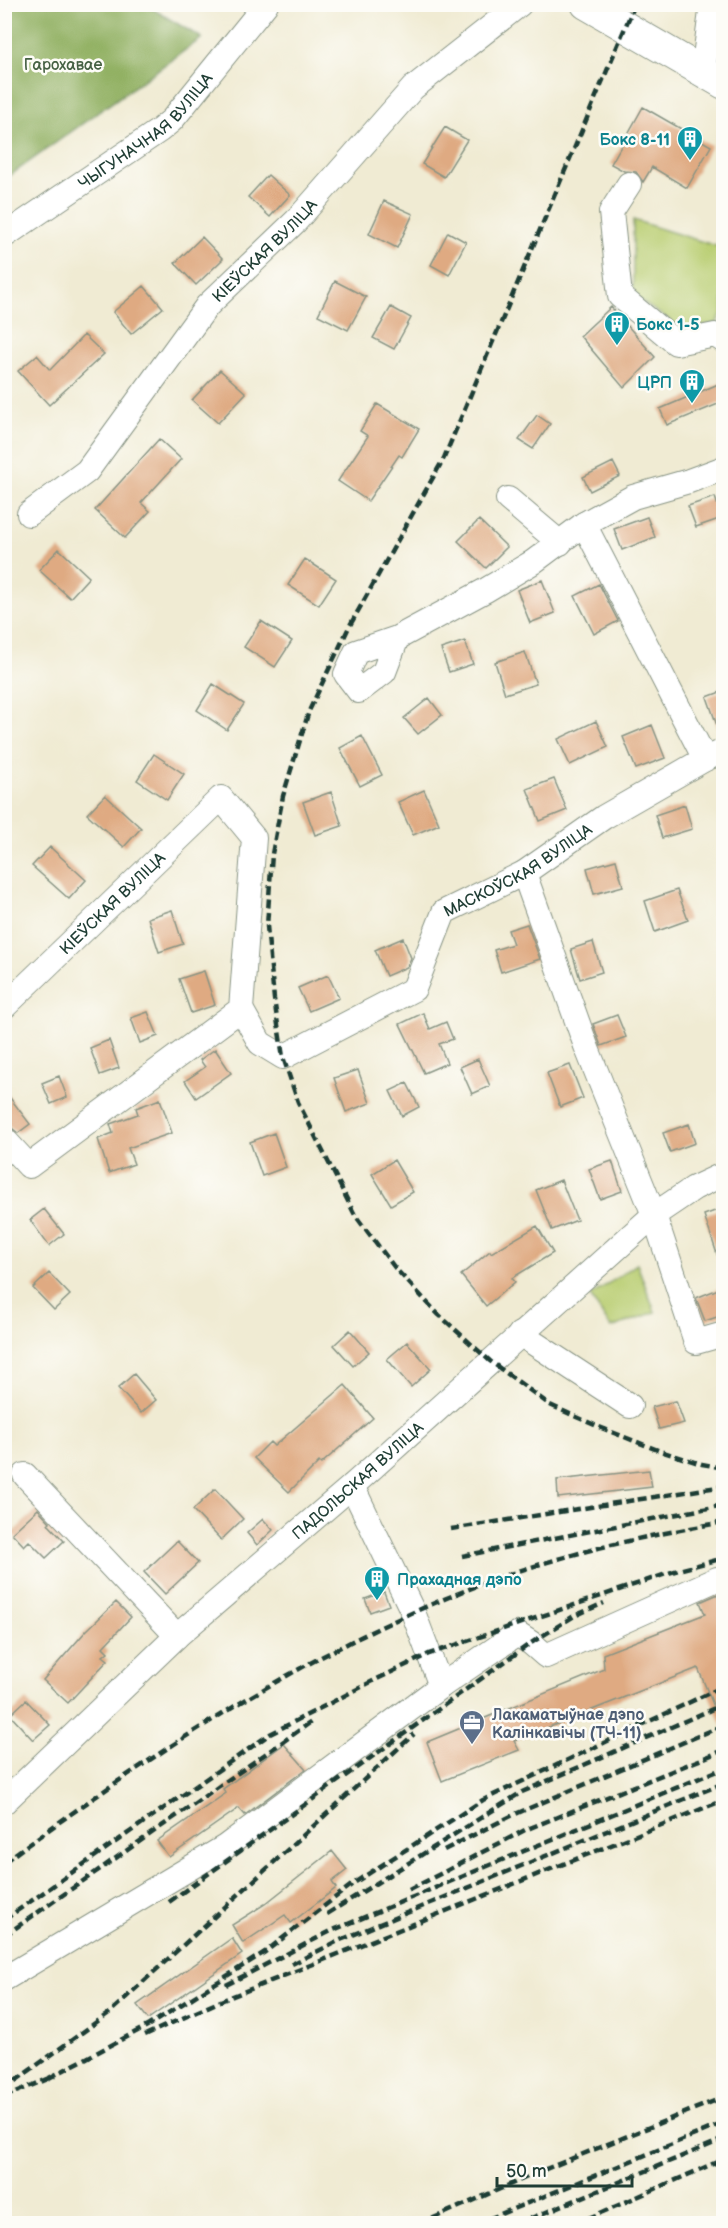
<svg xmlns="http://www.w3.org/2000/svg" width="728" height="2228" font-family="'Balsamiq Sans',sans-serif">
	<rect width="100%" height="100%" fill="#fdfcf7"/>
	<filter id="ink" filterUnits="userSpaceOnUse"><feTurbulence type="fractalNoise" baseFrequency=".0167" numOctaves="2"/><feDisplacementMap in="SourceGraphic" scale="12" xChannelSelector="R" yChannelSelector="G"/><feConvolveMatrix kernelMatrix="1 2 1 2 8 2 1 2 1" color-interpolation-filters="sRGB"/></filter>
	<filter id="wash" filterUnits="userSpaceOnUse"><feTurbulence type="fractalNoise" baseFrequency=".008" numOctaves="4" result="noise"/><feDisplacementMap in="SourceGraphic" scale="24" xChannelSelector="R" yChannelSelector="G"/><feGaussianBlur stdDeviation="1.35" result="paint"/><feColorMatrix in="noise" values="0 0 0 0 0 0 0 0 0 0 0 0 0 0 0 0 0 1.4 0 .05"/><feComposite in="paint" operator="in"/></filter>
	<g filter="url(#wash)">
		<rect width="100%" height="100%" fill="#f0ebd3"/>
		<!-- green -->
		<path fill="#b9ce72" stroke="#6c8653" stroke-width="1.5" d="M633,220L723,248V312L716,324L681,328L633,296Z
			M637,1264L655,1312L611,1328L590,1296Z"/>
		<!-- forest -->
		<path fill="#92b164" stroke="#58774c" stroke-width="1.5" d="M5,4L146,5L202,38L5,179Z"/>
		<g id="blocks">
			<!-- building -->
			<path fill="#dfaa82" d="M643,107L711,146L687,188L652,167L643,182L636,172L624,171L611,164Z
				M445,127L467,140L444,177L422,164Z
				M268,175L290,195L270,217L248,197Z
				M384,201L413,214L397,248L369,234Z
				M448,232L466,242L449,275L431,265Z
				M202,237L223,259L196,285L175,263Z
				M335,281L366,297L348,330L318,315Z
				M144,286L163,308L131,334L113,312Z
				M391,307L411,318L394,349L373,338Z
				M611,307L655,357L624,388L580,336Z
				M84,335L104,354L49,405L18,371L37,355L50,370Z
				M220,370L246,393L218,423L192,400Z
				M723,382V402L667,425L660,409Z
				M377,404L419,429L402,457L399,455L368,501L338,481L368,436L360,431Z
				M537,415L550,424L533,449L519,440Z
				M159,439L181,459L141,503L150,511L125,538L95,510Z
				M613,462L620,476L590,491L583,477Z
				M715,497L722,518L696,527L688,506Z
				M647,517L655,537L622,550L614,529Z
				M479,520L507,547L486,568L458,541Z
				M59,549L89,577L70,598L39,570Z
				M305,559L336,579L319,605L288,585Z
				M542,580L555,613L530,623L517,590Z
				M599,584L618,621L594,634L575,596Z
				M261,621L292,641L275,667L244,647Z
				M465,641L473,664L449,672L441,649Z
				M525,652L536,684L505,694L495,662Z
				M213,684L244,704L227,730L197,710Z
				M723,691V737H721L707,697Z
				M429,698L442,715L418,734L404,718Z
				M596,721L608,747L570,765L558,739Z
				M652,725L665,758L636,769L623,737Z
				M362,736L382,775L360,786L340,748Z
				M154,754L184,774L167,800L137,780Z
				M554,779L567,810L540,821L527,789Z
				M424,790L439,824L413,835L398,802Z
				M331,792L342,826L315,835L303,802Z
				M105,795L141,828L124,847L87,814Z
				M685,805L692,829L662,838L655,815Z
				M50,847L86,880L69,899L32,866Z
				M616,860L623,886L594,894L587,868Z
				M677,890L688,920L655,932L645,901Z
				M172,910L183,944L159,952L148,918Z
				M527,924L540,959L501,972L494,950L513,944L508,930Z
				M403,938L411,958L407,967L386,976L375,950Z
				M593,942L602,972L580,979L571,949Z
				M204,971L215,1005L191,1013L179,979Z
				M328,975L339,998L309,1011L298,988Z
				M148,1012L158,1036L140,1043L131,1018Z
				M423,1013L430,1029L446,1022L453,1039L439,1044L447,1063L424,1073L400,1024Z
				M617,1015L626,1037L601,1046L593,1024Z
				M109,1040L119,1068L100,1075L90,1048Z
				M215,1049L231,1073L196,1098L185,1081L205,1067L200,1060Z
				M478,1059L490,1086L472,1094L460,1067Z
				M570,1065L583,1098L560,1107L547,1073Z
				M358,1070L370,1103L346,1112L334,1078Z
				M59,1076L67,1097L51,1104L42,1083Z
				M407,1083L419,1107L402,1116L390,1091Z
				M4,1090L30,1124L18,1133L9,1126L4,1125Z
				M160,1099L172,1133L128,1148L134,1164L109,1173L98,1139L113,1133L110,1124L138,1114L136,1108Z
				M689,1124L695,1143L670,1152L663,1133Z
				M274,1133L286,1167L262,1176L250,1142Z
				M394,1160L413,1192L391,1205L372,1174Z
				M612,1161L622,1191L600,1199L589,1169Z
				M561,1180L577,1220L552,1230L536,1190Z
				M723,1208V1266H721L704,1215Z
				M44,1209L64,1234L49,1246L30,1220Z
				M537,1226L553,1253L512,1278L515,1282L486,1306L461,1275L490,1251L491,1253Z
				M49,1273L70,1295L54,1310L33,1288Z
				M723,1287V1315L705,1321L696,1298Z
				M350,1330L369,1352L353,1366L334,1345Z
				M407,1342L431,1369L411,1387L387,1359Z
				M134,1374L156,1400L141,1413L118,1388Z
				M345,1385L373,1418L321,1464L319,1462L289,1492L254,1458L270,1442L274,1446Z
				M676,1401L684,1423L659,1429L652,1407Z
				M649,1470L652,1487L558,1498L557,1480Z
				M215,1489L243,1519L221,1540L193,1510Z
				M38,1509L50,1522L48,1524L64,1541L46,1558L29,1541L24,1546L12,1533Z
				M263,1519L273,1530L257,1545L247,1533Z
				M177,1541L198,1563L165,1594L144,1572Z
				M384,1592L389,1605L370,1612L365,1599Z
				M723,1592V1729L698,1668L514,1741L519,1750L442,1781L427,1742L604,1669L603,1654L705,1614L700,1602Z
				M116,1602L131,1617L103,1647L108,1652L103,1656L108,1660L68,1703L43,1680L86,1631Z
				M26,1700L50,1725L33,1740L10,1715Z
				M284,1744L306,1769L245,1815L239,1808L169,1857L157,1841L226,1793L223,1789Z
				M332,1851L347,1870L332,1882L336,1888L291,1923L285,1915L243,1943L232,1925L265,1904Z
				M232,1938L242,1954L148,2019L137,2005Z"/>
		</g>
	</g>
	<g filter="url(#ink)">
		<use href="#blocks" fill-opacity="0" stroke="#889484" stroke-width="1.5"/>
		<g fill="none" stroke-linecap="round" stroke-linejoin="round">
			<defs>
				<g id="minor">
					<path d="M703,72L712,4"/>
					<path d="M629,184L611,212L620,296L676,343L715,335L724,341"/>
					<path id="s1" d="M4,236L160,130L172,120L266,4"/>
					<path d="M508,499L560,543"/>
					<path id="s2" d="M29,514L87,471L207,306L296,221L413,88L520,4"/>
					<path d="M584,524L705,759"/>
					<path d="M397,638L384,672L359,691L346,674L356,652L397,638L486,590L533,562L584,524L633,497L689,481L724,468"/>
					<path d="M524,873L586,1046L654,1215L696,1342L724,1334"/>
					<path id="s3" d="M4,1007L221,798L254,838L241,1009L29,1166L4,1139"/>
					<path id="s4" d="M241,1009L260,1043L283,1057L414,989L444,912L524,873L604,817L705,759L724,751"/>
					<path d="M520,1334L630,1406"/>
					<path d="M25,1475L177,1636"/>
					<path d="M352,1486L413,1612L441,1686"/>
					<path id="s5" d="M4,1802L177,1636L352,1486L654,1215L694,1188L724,1174"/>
					<path d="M4,1979L225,1847L441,1686L517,1634L531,1643L546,1656L717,1579"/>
				</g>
				<path id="major" d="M586,4L724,84"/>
			</defs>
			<!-- minor casing -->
			<use href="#minor" stroke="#889484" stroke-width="26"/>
			<!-- major casing -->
			<use href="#major" stroke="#889484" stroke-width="32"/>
			<!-- minor -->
			<use href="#minor" stroke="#fff" stroke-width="24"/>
			<!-- major -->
			<use href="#major" stroke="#fff" stroke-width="30"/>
			<!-- rail -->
			<path stroke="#1f3d34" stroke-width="4.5" stroke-dasharray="9 4.5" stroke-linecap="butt" d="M635,4L444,458L349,627L309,711L283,796L272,854L267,926L274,999L283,1057L298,1102L355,1215L395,1268L438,1314L490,1361L550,1405L599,1427L660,1451L702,1464L724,1468
				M451,1529L724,1486
				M462,1556L724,1505
				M444,1850L513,1815L724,1725
				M4,1862C152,1754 306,1651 477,1586C554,1556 643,1536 724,1522
				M409,1890L525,1830L724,1750
				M169,1902L531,1643L574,1616L604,1603
				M327,1914L522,1792L724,1704
				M4,1920L270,1734L375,1680L429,1654L675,1571L724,1558
				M4,1936L314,1720
				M292,1964L338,1941L724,1783
				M226,1985L331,1931L724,1768
				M145,2035L223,2000L724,1800
				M49,2078L149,2025L265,1952L354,1883L483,1800L724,1686
				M4,2089L109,2013L414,1734
				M4,2097L55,2076
				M420,2224L541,2171L724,2097
				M476,2224L724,2123
				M517,2224L724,2139
				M575,2224L724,2159"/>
		</g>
	</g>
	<!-- icons -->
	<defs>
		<symbol id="building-pin" viewBox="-11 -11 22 30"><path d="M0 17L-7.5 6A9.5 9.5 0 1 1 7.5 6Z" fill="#0f9aa8" stroke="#fdfcf7"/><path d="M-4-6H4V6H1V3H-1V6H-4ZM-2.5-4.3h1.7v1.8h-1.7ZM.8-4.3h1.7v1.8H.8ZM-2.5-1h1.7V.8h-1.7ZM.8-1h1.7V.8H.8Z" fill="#fff"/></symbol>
		<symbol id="office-pin" viewBox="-11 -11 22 30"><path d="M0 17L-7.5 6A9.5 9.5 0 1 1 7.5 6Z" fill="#5c6f8a" stroke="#fdfcf7"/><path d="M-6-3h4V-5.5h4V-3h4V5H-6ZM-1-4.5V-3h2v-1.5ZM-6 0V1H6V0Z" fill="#fff"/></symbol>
	</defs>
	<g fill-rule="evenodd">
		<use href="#building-pin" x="675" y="124" width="30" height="40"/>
		<use href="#building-pin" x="602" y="309" width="30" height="40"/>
		<use href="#building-pin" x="677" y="367" width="30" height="40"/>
		<use href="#building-pin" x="362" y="1564" width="30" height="40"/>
		<use href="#office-pin" x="457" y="1708" width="30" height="40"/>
	</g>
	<g text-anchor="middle" stroke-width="5" stroke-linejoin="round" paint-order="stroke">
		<!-- park labels -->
		<g font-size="16" fill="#466144" stroke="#fdfcf7">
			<text x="63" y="70">Гарохавае</text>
		</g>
		<!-- street labels -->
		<g font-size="16" fill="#1f3d34" stroke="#fdfcf7">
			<text dy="6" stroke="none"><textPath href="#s1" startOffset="177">ЧЫГУНАЧНАЯ ВУЛІЦА</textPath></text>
			<text dy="6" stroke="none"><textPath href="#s2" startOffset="356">КІЕЎСКАЯ ВУЛІЦА</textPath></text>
			<text dy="6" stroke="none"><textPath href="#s4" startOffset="381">МАСКОЎСКАЯ ВУЛІЦА</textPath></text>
			<text dy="6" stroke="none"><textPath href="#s3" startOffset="150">КІЕЎСКАЯ ВУЛІЦА</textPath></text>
			<text dy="6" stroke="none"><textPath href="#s5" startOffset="478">ПАДОЛЬСКАЯ ВУЛІЦА</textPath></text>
		</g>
		<!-- culture labels -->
		<g font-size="16" font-weight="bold" fill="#0d838f" stroke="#fdfcf7" text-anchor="end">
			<text x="670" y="145">Бокс 8-11</text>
			<text x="636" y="330" text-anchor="start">Бокс 1-5</text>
			<text x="672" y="388">ЦРП</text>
			<text x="397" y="1585" text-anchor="start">Прахадная дэпо</text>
		</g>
		<!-- service labels -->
		<g font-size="16" font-weight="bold" fill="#4e5e75" stroke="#fdfcf7" text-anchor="start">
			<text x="492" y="1720">Лакаматыўнае дэпо<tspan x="492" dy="18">Калінкавічы (ТЧ-11)</tspan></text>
		</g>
	</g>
	<!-- margin -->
	<rect width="728" height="2228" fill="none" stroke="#fdfcf7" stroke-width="24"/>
	<!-- scale -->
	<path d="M497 2177v9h135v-9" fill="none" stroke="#1f3d34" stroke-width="3"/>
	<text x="506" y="2177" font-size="18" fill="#1f3d34" stroke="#fdfcf7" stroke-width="4.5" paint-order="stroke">50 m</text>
</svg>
